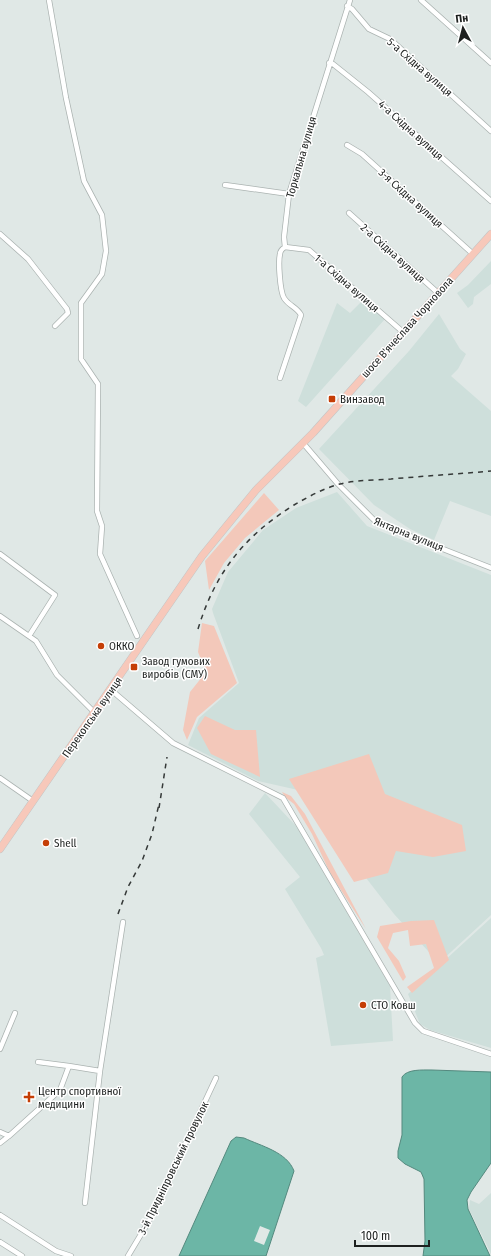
<svg xmlns="http://www.w3.org/2000/svg" width="491" height="1256" font-family="'Fira Sans Condensed',sans-serif">
	<rect width="100%" height="100%" fill="#e0e8e6"/>
	<!-- built -->
	<path fill="#cedfdb" d="M491,261V284L474,297L473,304L468,308L457,293L468,285Z
		M363,300L385,319L306,407L298,401L337,303L350,313Z
		M439,314L460,349L466,354L458,369L451,376L491,411V516L450,501L434,540L410,529L374,505L319,449L409,351Z
		M337,492L367,526L491,575V915L439,963L394,914L298,790L258,781L188,745L199,718L239,683L213,613L212,609L228,572L263,530L296,508Z
		M265,793L297,827L390,986L393,1041L331,1046L316,958L324,955L321,948L285,889L300,877L249,814Z
		M491,918V1048L430,1030L420,1024L408,994Z
		M491,1193V1254L469,1209L470,1200L479,1204Z"/>
	<!-- green -->
	<path fill="#f3c8ba" d="M264,493L279,510L245,538L224,563L209,590L205,561Z
		M202,623L214,626L237,683L197,717L187,740L183,730L190,692L206,672L198,652Z
		M205,716L235,730H256L260,777L211,754L197,728Z
		M369,754L385,794L462,825L466,851L433,857L396,851L388,873L354,882L289,779Z
		M282,792L291,796L305,814L366,929L330,873L312,834L294,804L285,797Z
		M434,920L449,960L412,993L407,987L434,968L426,944L410,946L408,930L393,933L388,948L399,961L406,977L403,981L377,937L380,926L411,921Z"/>
	<!-- water -->
	<path fill="#6cb6a6" stroke="#54897e" d="M432,1070L491,1072V1163L471,1192L467,1200L468,1209L490,1256H423L425,1241L424,1179L421,1172L405,1164L398,1158V1151L402,1135V1077C407,1069 422,1070 432,1070Z
		M236,1137L244,1138C261,1146 287,1152 294,1171L266,1256H179L231,1141Z"/>
	<!-- pier -->
	<path fill="#e0e8e6" d="M260,1226L270,1230L264,1245L254,1241Z"/>
	<g fill="none" stroke-linecap="round" stroke-linejoin="round">
		<defs>
			<path id="minor" d="M49,0L66,98L84,181L102,215L106,251L102,274L81,303V359L98,384L97,511L102,526L100,554L137,636
				M421,0L491,63
				M347,6L352,9L369,29L390,39L491,131
				M329,63L333,64L368,92L491,201
				M347,145L362,154L473,254
				M225,185L289,194
				M349,213L438,293
				M0,234L28,259L67,309L68,313L55,326
				M285,247L284,237L289,194L350,0
				M285,247L309,250L403,332
				M280,378L301,315C297,307 289,306 284,298C280,291 278,262 280,254C280,251 282,249 285,247
				M303,443L338,484L377,523L491,568
				M0,554L55,595L29,636
				M0,616L36,641L57,675L94,712
				M110,689L173,743L283,798L415,1023L423,1031L491,1054
				M0,778L33,801
				M0,1049L15,1013
				M69,1066L100,1071L123,922
				M0,1132L9,1136L0,1143
				M9,1136L60,1090L69,1066L38,1062
				M85,1203L100,1071
				M0,1215L56,1251L71,1256
				M0,1242L22,1256
				M128,1256L149,1221L216,1078"/>
			<path id="primary" d="M0,849L202,556L256,490L313,433L491,234"/>
		</defs>
		<!-- minor casing -->
		<use href="#minor" stroke="#abb3b1" stroke-width="6"/>
		<!-- primary casing -->
		<use href="#primary" stroke="#c4c5c5" stroke-width="8"/>
		<!-- minor -->
		<use href="#minor" stroke="#fff" stroke-width="4.5"/>
		<!-- primary -->
		<use href="#primary" stroke="#f7c8ba" stroke-width="7"/>
		<!-- rail -->
		<path stroke="#353938" stroke-width="1.5" stroke-dasharray="5 5" stroke-linecap="butt" d="M198,629C215,573 244,536 294,505C308,497 324,488 340,484C356,480 375,480 391,479C425,476 458,474 491,471
			M159,808L167,757
			M118,914L128,887L142,861L152,834L159,804"/>
	</g>
	<!-- markers -->
	<g fill="#c53e06" stroke="#fff" stroke-width="1.5">
		<rect x="328" y="395" width="8" height="8" rx="2"/>
		<circle cx="101" cy="646" r="4"/>
		<rect x="130" y="663" width="8" height="8" rx="2"/>
		<circle cx="46" cy="843" r="4"/>
		<circle cx="363" cy="1005" r="4"/>
		<path d="M27 1091h4v4h4v4h-4v4h-4v-4h-4v-4h4z"/>
	</g>
	<g text-anchor="middle" stroke-width="3" stroke-linejoin="round" paint-order="stroke">
		<!-- street labels -->
		<g font-size="11" fill="#1d201f" stroke="#fff">
			<text transform="translate(420 67) rotate(41)" y="4">5-а Східна вулиця</text>
			<text transform="translate(411 130) rotate(42)" y="4">4-а Східна вулиця</text>
			<text transform="translate(301 157) rotate(-74)" y="4">Торкальна вулиця</text>
			<text transform="translate(411 198) rotate(42)" y="4">3-я Східна вулиця</text>
			<text transform="translate(393 253) rotate(42)" y="4">2-а Східна вулиця</text>
			<text transform="translate(347 283) rotate(41)" y="4">1-а Східна вулиця</text>
			<text transform="translate(407 327) rotate(-48)" y="4">шосе В'ячеслава Чорновола</text>
			<text transform="translate(409 534) rotate(22)" y="4">Янтарна вулиця</text>
			<text transform="translate(92 717) rotate(-55)" y="4">Перекопська вулиця</text>
			<text transform="translate(173 1168) rotate(-64)" y="4">3-й Придніпровський провулок</text>
		</g>
		<!-- poi labels -->
		<g font-size="11" fill="#1d201f" stroke="#fff" text-anchor="start">
			<text x="340" y="403">Винзавод</text>
			<text x="109" y="650">ОККО</text>
			<text x="142" y="665">Завод гумових<tspan x="142" dy="13">виробів (СМУ)</tspan></text>
			<text x="54" y="847">Shell</text>
			<text x="371" y="1009">СТО Ковш</text>
			<text x="38" y="1095">Центр спортивної<tspan x="38" dy="13">медицини</tspan></text>
		</g>
	</g>
	<!-- north arrow -->
	<g transform="translate(463 28) rotate(353)" stroke="#ffffff" stroke-width="3" paint-order="stroke">
	<path d="M0-3L7 15L0 10L-7 15Z" fill="#1d201f"/>
	<text y="-6" font-size="11" font-weight="bold" text-anchor="middle" fill="#1d201f">Пн</text>
	</g>
	<!-- scale -->
	<path d="M355 1240v6h74v-6" fill="none" stroke="#1d201f" stroke-width="2"/>
	<text x="361" y="1240" font-size="12" fill="#1d201f" stroke="#ffffff" stroke-width="3" paint-order="stroke">100 m</text>
</svg>
